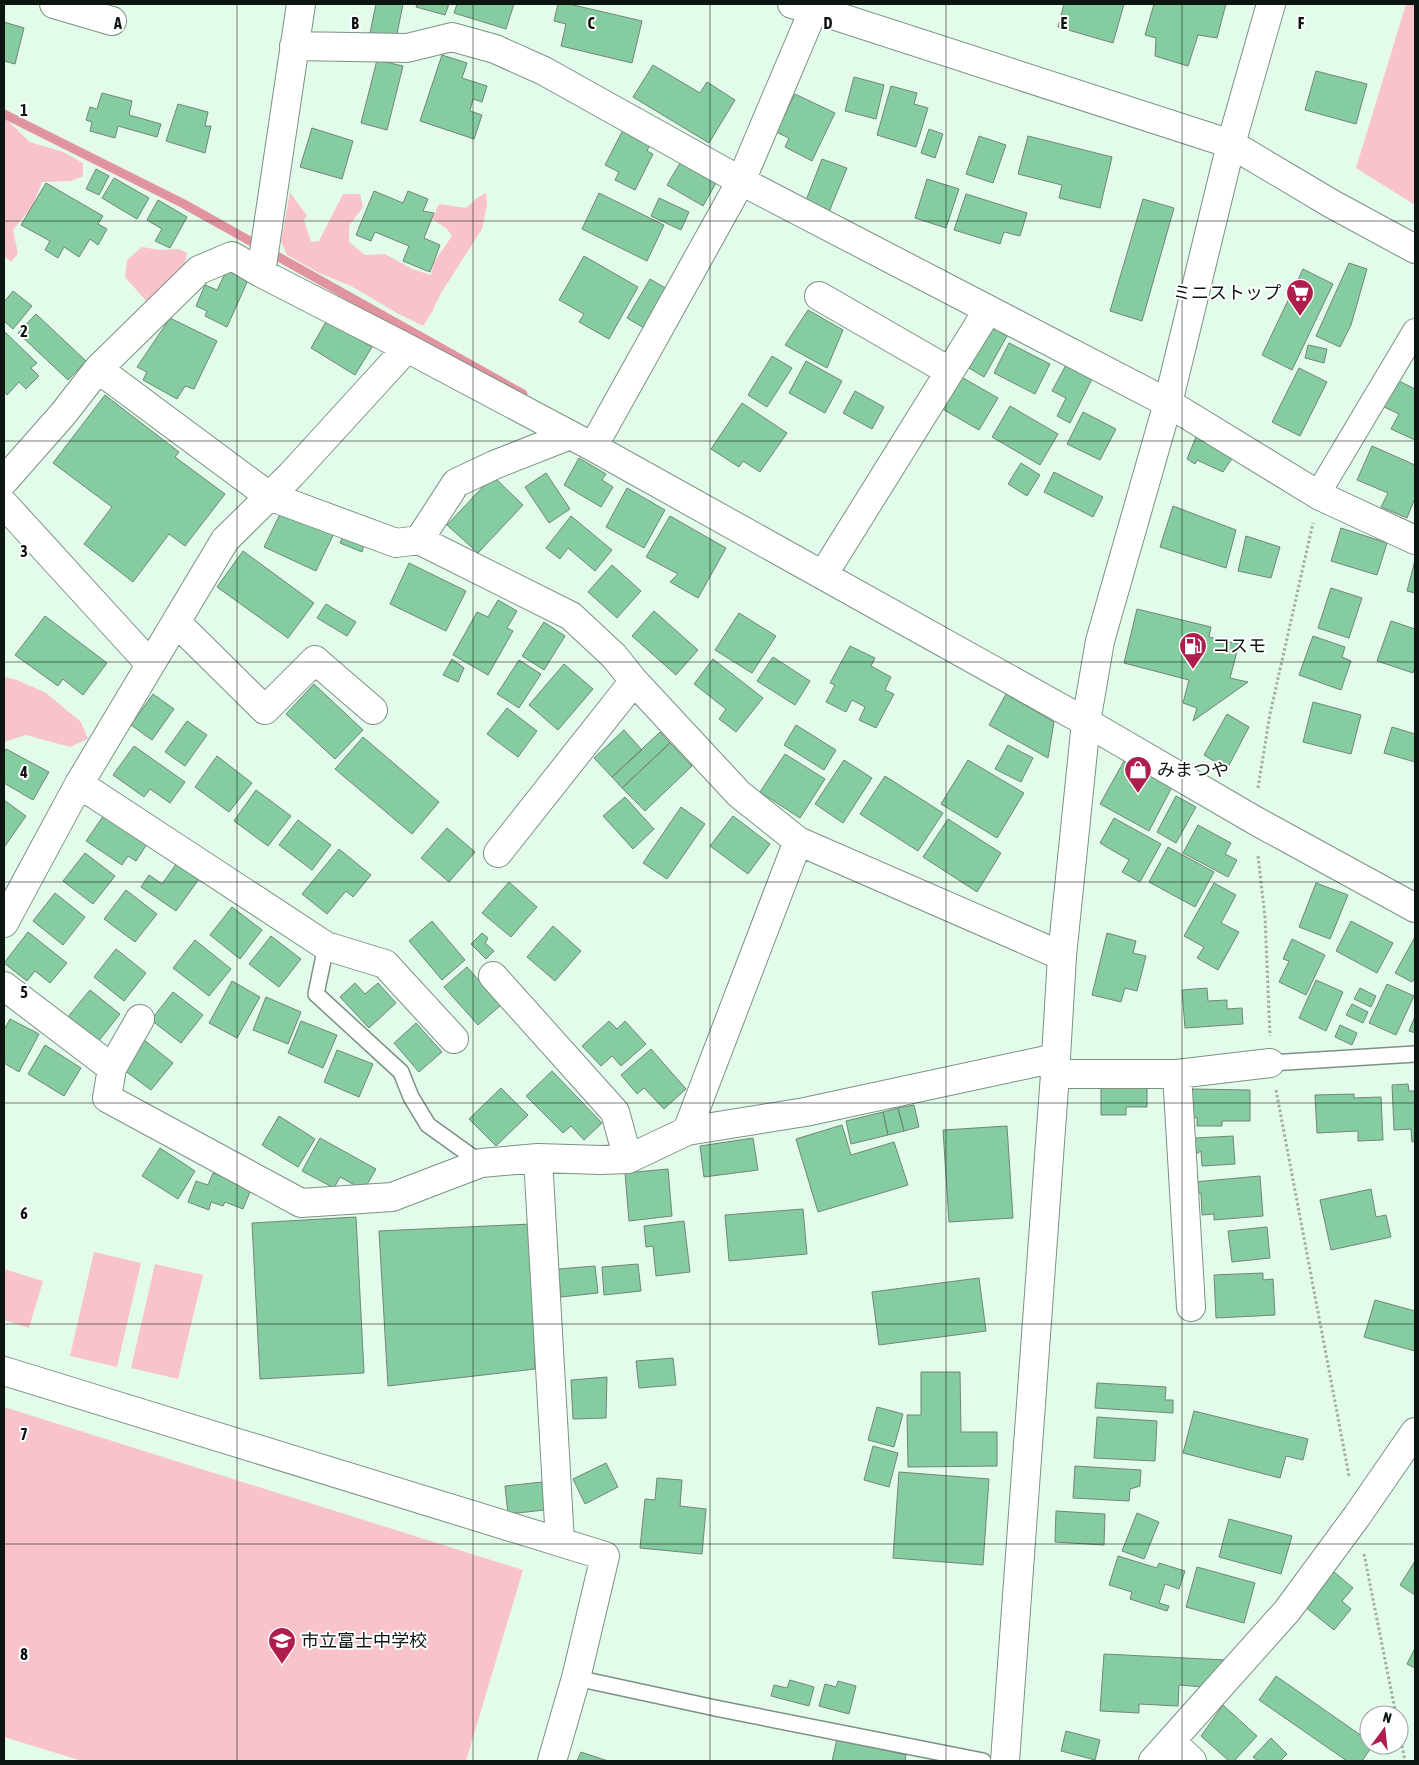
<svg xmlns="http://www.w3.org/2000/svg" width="1419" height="1765" font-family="'Asap Condensed','Noto Sans JP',sans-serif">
	<rect width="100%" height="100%" fill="#e3fbeb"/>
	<!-- green -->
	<path fill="#f8c3ca" d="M1406,4H1415V205L1356,168Z
		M4,119L7,120L30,142L63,152L83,163V176L71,181L42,182L32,207L13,230L18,254L11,262L4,256Z
		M290,192L307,216L304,220L311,242L319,241L343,194H360L363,207L349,226V242L365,255L385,254L412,269L431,275L434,262L452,236L446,228L432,219L439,204L466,208L477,198L486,193L487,205L482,229L441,293L432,312L423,326L395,312L351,286L319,273L287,255L281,241Z
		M142,247L160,250L179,249L187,253L185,264L147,302L125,277L127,260Z
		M4,677L17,680L46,693L81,722L88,739L70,747L26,735L4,742Z
		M94,1252L141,1263L117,1367L70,1356Z
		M155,1264L203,1275L178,1379L131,1368Z
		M4,1269L43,1281L29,1328L4,1320Z
		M4,1407L523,1570L466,1761H82L4,1737Z"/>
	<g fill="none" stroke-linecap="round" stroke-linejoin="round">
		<!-- stream -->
		<path stroke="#e193a0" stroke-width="9" d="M4,114L184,204L523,394"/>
	</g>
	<!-- building -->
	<path fill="#85cca1" stroke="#718678" d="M376,4H403L396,39L370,33Z
		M417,4H449L445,15L416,7Z
		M457,4H514L506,29L454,13Z
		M558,4H569L642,21L632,63L561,46L566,24L554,21Z
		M1064,4H1124L1113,43L1058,27Z
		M1154,4H1226L1217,38L1198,35L1188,66L1155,56L1156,38L1145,35Z
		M4,22L24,28L15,64L4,61Z
		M442,55L467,63L462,78L487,86L482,102L473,99L470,111L482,115L474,139L420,121Z
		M377,60L403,66L387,130L361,123Z
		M653,65L700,93L707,82L735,100L709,143L633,97Z
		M1316,71L1367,84L1356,124L1305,110Z
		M854,77L884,85L876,119L845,111Z
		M891,86L917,93L914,104L928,108L916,147L877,135Z
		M102,93L132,101L129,115L161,124L157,137L118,126L115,138L90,131L92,122L86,120L90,107L97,109Z
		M795,94L835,113L812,161L785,147L789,138L776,132Z
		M178,104L208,112L205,126H211L205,153L166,141Z
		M312,128L353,141L342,179L300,167Z
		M624,128L651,142L647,151L653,154L635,190L615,180L619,172L605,165Z
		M929,129L943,134L935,158L921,153Z
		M979,136L1006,145L993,183L966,174Z
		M1028,136L1112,157L1100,208L1059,198L1062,185L1018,174Z
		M822,159L847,168L829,212L805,203Z
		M680,163L716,183L703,206L667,185Z
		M96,169L109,176L99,195L86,189Z
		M114,178L149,198L137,219L102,198Z
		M927,179L959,189L946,228L915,218Z
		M46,183L103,216L98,224L107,229L98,245L90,239L79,257L64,247L58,258L45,250L50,241L21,225Z
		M374,191L403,203L408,191L428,199L423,211L434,213L424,238L440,245L430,272L403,261L409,246L375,232L371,241L356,235Z
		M599,193L664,225L647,261L582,229Z
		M966,194L1027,213L1020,236L1004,232L1000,244L954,230Z
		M659,198L689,212L681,230L651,216Z
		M1143,199L1174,208L1142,321L1110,311Z
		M158,200L187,217L170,248L155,241L162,229L147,220Z
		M584,256L638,287L609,339L579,322L584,314L559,300Z
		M1349,263L1367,269L1351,325L1340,347L1316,336Z
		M1303,269L1333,284L1292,370L1262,355Z
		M227,270L248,280L227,327L205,316L207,311L196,306L205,285L217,290Z
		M650,279L667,289L644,328L627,318Z
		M13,291L32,306L13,329L4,321V302Z
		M808,310L843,330L827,368L785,345Z
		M36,314L86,361L68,380L18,333Z
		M170,318L217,341L194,389L185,386L177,399L143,380L147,372L137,367Z
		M327,320L372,347L355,375L311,348Z
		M992,327L1007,336L984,377L969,368Z
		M4,331L37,363L31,368L39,376L26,389L19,382L7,395L4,391Z
		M1009,343L1050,364L1035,394L994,373Z
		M1308,345L1327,349L1324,363L1305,358Z
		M772,356L792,368L767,407L748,395Z
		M806,361L842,381L825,413L789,393Z
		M1066,365L1092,379L1070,423L1057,416L1066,398L1052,391Z
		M1299,368L1327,382L1300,436L1272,422Z
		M958,375L998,398L979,430L939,407Z
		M1397,380L1415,389V440L1391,429L1399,414L1384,407Z
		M855,391L884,407L872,429L843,413Z
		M105,395L179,452L175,457L225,494L185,546L169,534L133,582L84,544L112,507L53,463Z
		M742,403L787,433L760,472L743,461L739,467L711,449Z
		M1010,406L1058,434L1040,465L992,437Z
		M1083,412L1116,429L1100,460L1067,444Z
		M1198,432L1235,454L1223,472L1197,460L1195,464L1187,459Z
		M1372,446L1415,465V498L1407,518L1381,507L1388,493L1357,480Z
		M579,458L606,474L602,480L613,487L601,507L564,485Z
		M1021,463L1040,475L1027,496L1008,484Z
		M1054,472L1103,497L1093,517L1044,492Z
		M546,473L570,509L549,523L525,487Z
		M493,476L523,505L478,553L447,525Z
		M627,488L665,510L644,548L606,527Z
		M284,506L335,531L316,571L264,547Z
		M1173,506L1236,530L1226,568L1160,547Z
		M571,516L612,550L595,571L568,548L560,559L546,548Z
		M670,516L726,548L698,598L670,582L678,574L646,557Z
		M1341,528L1387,543L1377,575L1331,561Z
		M344,534L365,541L362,552L340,543Z
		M1246,536L1280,547L1271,578L1238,571Z
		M243,551L314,603L288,638L217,587Z
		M1415,560V593L1407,591Z
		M409,563L466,591L446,631L390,604Z
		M612,565L641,591L617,618L588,592Z
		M1331,588L1362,598L1349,638L1318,628Z
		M498,600L517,611L507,628L513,631L488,675L453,655L477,612L488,617Z
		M326,604L356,622L347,636L317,618Z
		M1137,609L1211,627L1209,637L1239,644L1230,678L1248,682L1193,721L1197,708L1183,703L1189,680L1124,663Z
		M654,611L698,650L676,675L632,636Z
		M739,613L776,636L752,673L715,650Z
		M45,616L107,663L83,695L63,679L58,686L15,655Z
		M1391,621L1415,629V666L1413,673L1377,661Z
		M544,622L565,636L544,670L522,656Z
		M1313,636L1345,647L1342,657L1351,661L1341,690L1299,675Z
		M850,646L875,658L871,666L891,677L885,690L894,694L876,728L859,720L865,707L852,700L846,712L826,702L835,685L830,683Z
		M773,657L810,681L795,705L757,681Z
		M452,659L464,668L458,682L443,675Z
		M713,659L763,698L736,732L719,719L726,709L694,684Z
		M519,660L541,674L519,708L497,694Z
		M564,664L593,689L558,730L529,705Z
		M314,684L363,730L335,759L286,714Z
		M153,694L174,709L152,740L131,725Z
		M1006,694L1054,722L1048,758L989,725Z
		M1313,702L1361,715L1351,754L1303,742Z
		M507,708L537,731L518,757L487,734Z
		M1227,714L1249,727L1227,769L1204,755Z
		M187,721L207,735L185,766L165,752Z
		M796,725L836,750L824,770L784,745Z
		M1392,727L1415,734V762L1384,753Z
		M624,730L642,750L612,777L594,758Z
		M660,732L670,743L622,788L612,777Z
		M363,737L439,802L412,834L335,769Z
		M670,743L692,766L645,811L622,788Z
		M1008,745L1033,758L1021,782L995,769Z
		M134,746L185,782L170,803L150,789L144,797L113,775Z
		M6,749L49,772L33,800L4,783V753Z
		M785,754L825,779L800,818L760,792Z
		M217,756L252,783L229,812L195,787Z
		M844,760L872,778L843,823L815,804Z
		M968,760L1024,793L997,838L941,804Z
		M1124,761L1172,787L1149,831L1100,804Z
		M885,776L943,813L918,851L860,814Z
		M256,790L291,816L268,846L234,821Z
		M1176,796L1196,807L1176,843L1157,832Z
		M625,797L654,829L633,849L603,816Z
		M4,800L26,816L5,846L4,845Z
		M681,807L705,824L667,879L643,863Z
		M104,815L147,844L136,861L128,856L122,865L86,841Z
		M733,816L770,844L748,874L710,846Z
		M1114,818L1161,844L1140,882L1122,872L1129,860L1100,843Z
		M948,819L1001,853L977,892L923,857Z
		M298,820L331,845L312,870L279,845Z
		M1198,825L1231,843L1225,854L1237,860L1228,877L1183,853Z
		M447,828L475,852L449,882L421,858Z
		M1168,847L1214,872L1195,907L1149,882Z
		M339,849L371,875L353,897L346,891L327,914L302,894Z
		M85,853L115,876L93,904L63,881Z
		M177,863L199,879L176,911L141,887L149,875L162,884Z
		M509,882L537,907L511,937L482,913Z
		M1214,883L1236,895L1221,923L1239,932L1218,970L1197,958L1204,947L1184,936Z
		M1316,883L1348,895L1330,939L1299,927Z
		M126,890L157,914L135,942L104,919Z
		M55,893L85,917L63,945L33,921Z
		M232,907L262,930L240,959L210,935Z
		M432,921L465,960L442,980L409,941Z
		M1351,921L1393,943L1377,973L1336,951Z
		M553,926L581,951L555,981L527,957Z
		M28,932L67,963L50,983L35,971L27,981L4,963Z
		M482,933L488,938L485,943L494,951L486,959L471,944Z
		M1107,933L1136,941L1133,953L1146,956L1137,991L1125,988L1121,1002L1092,995Z
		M271,936L301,959L279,987L249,964Z
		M1415,937V977L1412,982L1395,973Z
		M1292,939L1325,955L1306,995L1279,982L1289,961L1283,959Z
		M195,940L231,969L209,996L173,968Z
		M116,949L146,973L124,1001L94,977Z
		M467,967L501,1005L478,1025L444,987Z
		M1316,980L1343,992L1326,1031L1299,1018Z
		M232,981L260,997L237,1038L209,1023Z
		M355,983L365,994L378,983L396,1003L369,1028L340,997Z
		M1387,984L1414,996L1396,1035L1369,1023Z
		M1207,988L1208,1001L1227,1000V1009L1242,1008L1243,1024L1185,1028L1182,990Z
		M1360,988L1376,996L1371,1007L1354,999Z
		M90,990L120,1014L98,1042L67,1018Z
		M173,992L203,1015L181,1043L151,1020Z
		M266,997L301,1012L288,1044L253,1030Z
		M1352,1004L1368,1012L1363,1023L1346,1015Z
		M1415,1016V1033L1409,1031Z
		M10,1019L39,1034L19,1072L4,1063V1030Z
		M301,1021L337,1035L323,1068L288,1053Z
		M609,1021L617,1029L625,1021L646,1044L621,1066L612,1056L601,1066L582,1046Z
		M416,1023L442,1052L419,1072L394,1043Z
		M1340,1025L1357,1033L1352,1045L1335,1037Z
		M143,1039L173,1063L151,1090L120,1067Z
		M45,1045L81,1068L64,1096L28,1074Z
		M651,1049L686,1089L664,1109L644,1088L637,1094L621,1075Z
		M337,1050L373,1064L359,1097L324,1082Z
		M552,1071L602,1123L584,1140L571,1126L563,1133L526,1096Z
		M1408,1084L1409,1091H1415V1141L1412,1142L1411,1129L1394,1130L1392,1085Z
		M1101,1086H1147V1107H1126V1115H1101Z
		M501,1088L528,1115L496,1146L469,1119Z
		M1192,1089L1250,1090V1121H1222V1126H1197V1117L1192,1119Z
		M1354,1094V1098L1381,1097L1383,1140L1358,1141V1131L1317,1133L1315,1095Z
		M914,1105L919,1127L904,1131L898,1108Z
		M898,1108L904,1131L888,1135L883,1112Z
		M883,1112L888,1135L851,1144L846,1121Z
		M279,1116L315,1139L298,1167L262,1145Z
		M842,1125L851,1155L894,1142L908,1185L818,1212L796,1139Z
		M1007,1126L1013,1218L949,1222L943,1130Z
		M1233,1136L1235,1164L1202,1166L1201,1151L1196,1154L1195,1138Z
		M320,1138L376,1169L364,1190L340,1177L334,1188L302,1171Z
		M753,1138L758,1170L704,1177L700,1146Z
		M160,1148L195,1171L178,1199L142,1176Z
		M668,1169L672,1216L629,1221L625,1173Z
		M213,1173L252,1187L243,1209L225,1202L223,1206L211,1202L209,1210L188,1202L196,1181L208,1185Z
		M1260,1176L1263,1216L1214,1220V1214L1202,1215L1201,1193L1195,1194L1194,1182Z
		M1371,1189L1376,1217L1386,1215L1391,1237L1331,1250L1320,1200Z
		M803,1209L807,1254L729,1261L725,1215Z
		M356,1217L364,1373L260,1379L252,1223Z
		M684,1221L690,1272L656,1276L653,1246L646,1247L644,1226Z
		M531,1224L535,1369L388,1386L379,1231Z
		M1267,1227L1270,1258L1232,1262L1228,1231Z
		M638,1264L641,1291L604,1295L602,1267Z
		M595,1266L598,1293L561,1297L558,1269Z
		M1263,1273V1280L1273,1279L1275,1315L1216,1318L1214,1275Z
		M979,1278L986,1331L879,1345L872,1292Z
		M1375,1300L1415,1311V1351L1364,1337Z
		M673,1358L676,1385L639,1388L636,1361Z
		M921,1372H960L961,1432H997V1466L908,1467L907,1415H921Z
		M607,1377L606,1418L573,1419L571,1380Z
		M1097,1383L1166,1387L1165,1400H1173V1413L1095,1408Z
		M877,1407L903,1414L894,1447L868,1440Z
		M1194,1411L1308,1439L1303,1460L1286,1456L1280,1478L1183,1453Z
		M1097,1417L1157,1421L1155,1461L1094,1458Z
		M873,1446L898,1453L889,1487L864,1480Z
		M606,1463L618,1487L585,1504L573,1479Z
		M1075,1466L1141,1470L1140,1486L1130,1489L1129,1501L1073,1498Z
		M899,1472L989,1479L983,1565L893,1558Z
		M657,1478L682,1480L680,1506L706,1509L702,1554L640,1548L645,1499L655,1500Z
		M542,1482L545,1510L508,1514L505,1486Z
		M1056,1511L1105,1514L1104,1545L1055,1542Z
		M1137,1513L1159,1522L1144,1559L1122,1551Z
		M1229,1519L1292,1536L1281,1574L1219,1557Z
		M1118,1556L1157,1568L1159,1563L1185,1571L1179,1589L1165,1584L1159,1603L1169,1606L1167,1611L1130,1599L1132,1592L1109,1585Z
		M1415,1561V1595L1400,1585Z
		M1197,1567L1255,1583L1244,1623L1186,1607Z
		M1333,1571L1353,1588L1342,1601L1351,1609L1334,1630L1304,1606Z
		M1415,1648V1668L1407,1664Z
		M1104,1654L1226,1660L1204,1687L1179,1685L1178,1706L1139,1704V1713L1100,1711Z
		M1276,1676L1369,1741V1745H1373L1362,1761H1347L1259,1700Z
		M790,1680L814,1687L809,1706L771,1696L774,1685L787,1688Z
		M838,1681L856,1686L849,1714L819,1706L825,1684L836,1687Z
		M1223,1705L1257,1736L1234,1761H1229L1201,1736Z
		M1066,1731L1100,1740L1095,1760L1061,1751Z
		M1271,1738L1287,1754L1280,1761H1258L1253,1757Z
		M837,1739L906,1755L905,1761H832Z
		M581,1752L608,1761H577Z"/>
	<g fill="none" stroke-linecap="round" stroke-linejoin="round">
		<defs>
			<path id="service" d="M326,946L316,994L401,1072L411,1097L428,1125L481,1163
				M1270,1063L1415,1054
				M576,1678L720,1709L983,1761"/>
			<path id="pedestrian" d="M1322,487L1415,331"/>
			<path id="minor" d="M54,4L112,21
				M294,46L407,48L452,37L495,49L544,71L741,181L1168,403L1320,496L1415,540
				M261,273L301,4
				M819,296L949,371
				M98,369L269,496L396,543L419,540L571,616L614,656L634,681L739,794L798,841L1062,956
				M593,447L741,181L816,4
				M4,481L63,414L98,369L199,270L232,256L261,273L407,348L593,447L1086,722L1256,821L1415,908
				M4,504L150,664
				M419,540L456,483L494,465L570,435
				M823,575L988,310
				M176,622L265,710L315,660L373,710
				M79,784L326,946L385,964L454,1039
				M498,853L634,681
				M4,923L79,784L225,540L291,475L407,348
				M493,976L615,1112L628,1159
				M4,986L112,1068L107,1098L301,1203L392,1197L481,1163L538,1158L601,1160L628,1159L687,1131L805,1112L1056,1058
				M112,1068L140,1019
				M1055,1074H1177L1270,1063
				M1177,1074L1191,1307
				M687,1131L798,841
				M538,1158L560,1542
				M4,1371L605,1556L576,1678L552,1761
				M1172,1742L1192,1761
				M1153,1761L1287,1611L1357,1516L1415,1432"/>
			<path id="tertiary" d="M792,4L814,9L1231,144L1332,204L1415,249
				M1005,1761L1055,1074L1062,956L1086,722L1100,641L1168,403L1231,144L1271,4"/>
		</defs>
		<!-- service casing -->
		<use href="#service" stroke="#7c9183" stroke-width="18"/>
		<!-- pedestrian casing -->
		<use href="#pedestrian" stroke="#7c9183" stroke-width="26"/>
		<!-- minor casing -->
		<use href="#minor" stroke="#7c9183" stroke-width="30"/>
		<!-- tertiary casing -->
		<use href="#tertiary" stroke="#7c9183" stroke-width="30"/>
		<!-- path -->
		<path stroke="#9db0a3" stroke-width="3" stroke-dasharray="2.5 2.5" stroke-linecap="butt" d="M1258,788L1270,714L1313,523
			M1258,856L1265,917L1270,1036
			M1276,1090L1349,1476
			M1364,1554L1396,1715
			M1399,1731L1405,1761"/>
		<!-- service -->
		<use href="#service" stroke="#fff" stroke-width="15"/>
		<!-- pedestrian -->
		<use href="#pedestrian" stroke="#fff" stroke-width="24"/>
		<!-- minor -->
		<use href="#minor" stroke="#fff" stroke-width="28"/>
		<!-- tertiary -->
		<use href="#tertiary" stroke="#fff" stroke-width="28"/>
	</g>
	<!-- grid -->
	<path fill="none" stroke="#0d1510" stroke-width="1" stroke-opacity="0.55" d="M237,4V1761M473,4V1761M710,4V1761M946,4V1761M1182,4V1761M4,221H1415M4,441H1415M4,662H1415M4,882H1415M4,1103H1415M4,1324H1415M4,1544H1415"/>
	<!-- icons -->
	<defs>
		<symbol id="supermarket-pin" viewBox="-11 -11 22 30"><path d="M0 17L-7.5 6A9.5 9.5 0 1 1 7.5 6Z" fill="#af1d4c" stroke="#fff"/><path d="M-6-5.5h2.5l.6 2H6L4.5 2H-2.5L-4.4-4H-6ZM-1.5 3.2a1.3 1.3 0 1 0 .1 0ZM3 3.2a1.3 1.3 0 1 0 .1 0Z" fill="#fff"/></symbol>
		<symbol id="fuel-pin" viewBox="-11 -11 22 30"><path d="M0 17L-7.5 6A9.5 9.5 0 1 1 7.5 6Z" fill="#af1d4c" stroke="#fff"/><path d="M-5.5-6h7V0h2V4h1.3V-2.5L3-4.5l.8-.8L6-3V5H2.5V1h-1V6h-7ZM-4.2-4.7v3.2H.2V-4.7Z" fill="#fff"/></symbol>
		<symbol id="shop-pin" viewBox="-11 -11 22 30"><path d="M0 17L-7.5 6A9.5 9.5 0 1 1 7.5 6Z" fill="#af1d4c" stroke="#fff"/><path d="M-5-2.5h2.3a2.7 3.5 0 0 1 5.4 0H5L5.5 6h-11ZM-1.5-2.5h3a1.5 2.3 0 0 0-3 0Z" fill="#fff"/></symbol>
		<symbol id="school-pin" viewBox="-11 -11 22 30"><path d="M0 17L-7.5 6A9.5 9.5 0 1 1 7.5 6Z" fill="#af1d4c" stroke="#fff"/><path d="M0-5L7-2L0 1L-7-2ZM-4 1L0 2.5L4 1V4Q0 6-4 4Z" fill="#fff"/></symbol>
	</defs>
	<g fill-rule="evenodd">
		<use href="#supermarket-pin" x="1284" y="277" width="32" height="43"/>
		<use href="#fuel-pin" x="1177" y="630" width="32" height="43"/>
		<use href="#shop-pin" x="1122" y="754" width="32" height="43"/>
		<use href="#school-pin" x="266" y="1625" width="32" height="43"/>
	</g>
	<g text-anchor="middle" stroke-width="4" stroke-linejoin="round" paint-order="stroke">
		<!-- poi labels -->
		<g font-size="18" fill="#0d1510" stroke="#fff" text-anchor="start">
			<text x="1281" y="299" text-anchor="end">ミニストップ</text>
			<text x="1212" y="652">コスモ</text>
			<text x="1157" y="776">みまつや</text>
			<text x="301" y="1647">市立富士中学校</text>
		</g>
	</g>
	<g font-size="16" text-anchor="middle" font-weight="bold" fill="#0d1510" stroke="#fff" stroke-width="4" stroke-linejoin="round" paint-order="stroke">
		<text x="118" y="29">A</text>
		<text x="355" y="29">B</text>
		<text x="591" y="29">C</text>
		<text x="828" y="29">D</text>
		<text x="1064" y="29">E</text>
		<text x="1301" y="29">F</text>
		<text x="24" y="116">1</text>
		<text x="24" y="337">2</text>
		<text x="24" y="557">3</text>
		<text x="24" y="778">4</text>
		<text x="24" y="998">5</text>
		<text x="24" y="1219">6</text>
		<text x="24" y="1440">7</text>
		<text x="24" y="1660">8</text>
	</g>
	<!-- border -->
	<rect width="1419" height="1765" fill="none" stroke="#0d1510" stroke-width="10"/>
	<!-- north arrow -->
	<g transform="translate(1384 1730) rotate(15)"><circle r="24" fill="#ffffff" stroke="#9ea19f"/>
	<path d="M0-4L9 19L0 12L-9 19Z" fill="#af1d4c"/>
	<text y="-8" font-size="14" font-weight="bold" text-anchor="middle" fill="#0d1510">N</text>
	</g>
</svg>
